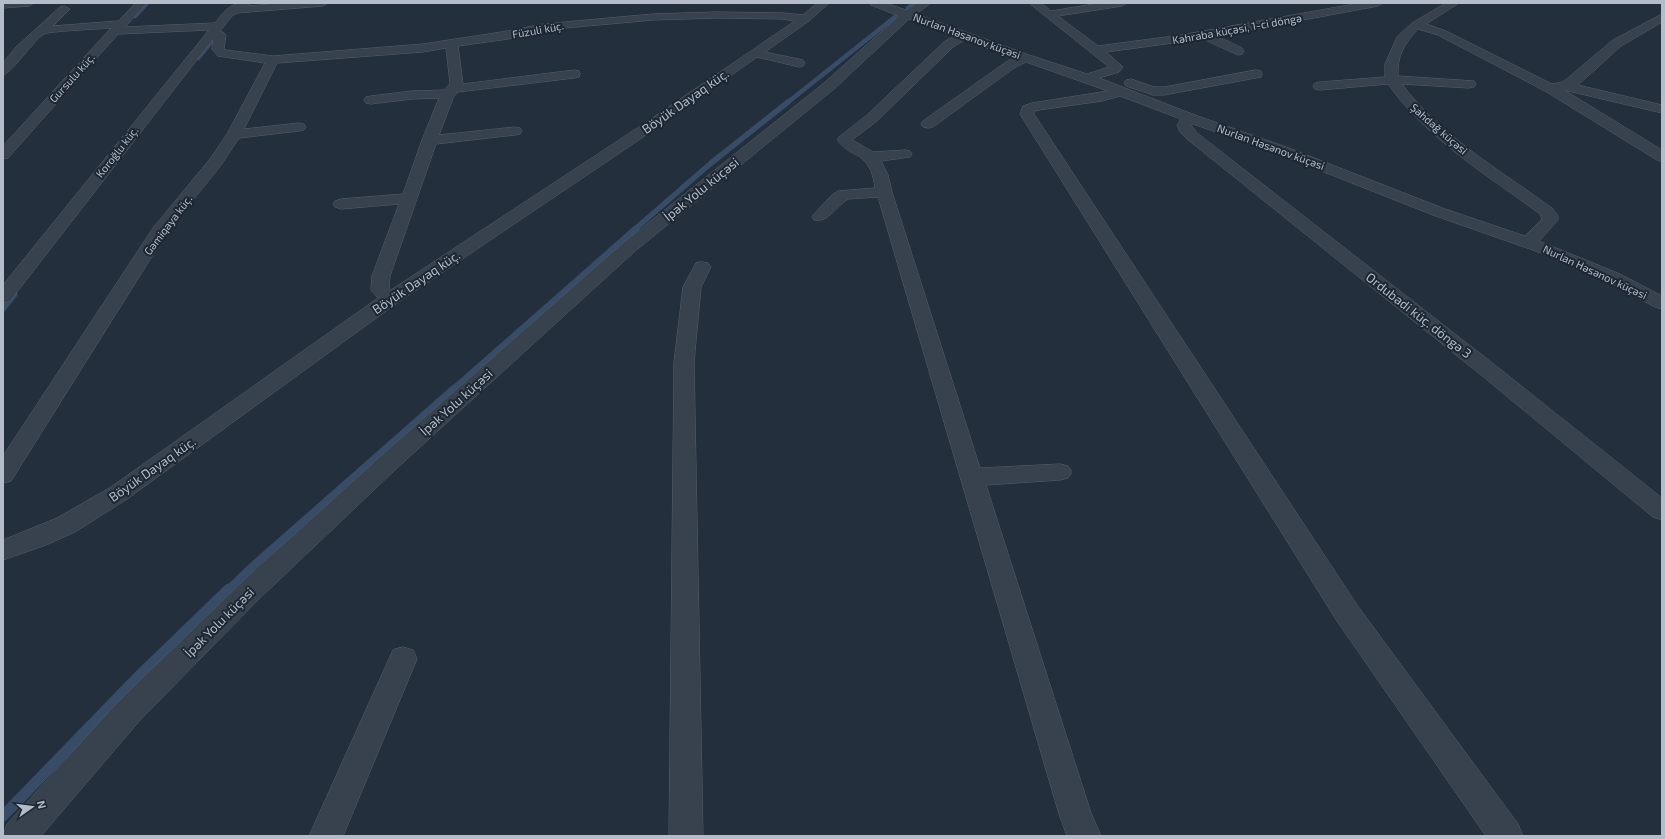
<svg xmlns="http://www.w3.org/2000/svg" width="1665" height="839" font-family="'Exo 2',sans-serif">
	<rect width="100%" height="100%" fill="#242f3e"/>
	<g fill="none" stroke-linecap="round" stroke-linejoin="round">
		<!-- stream-far4 -->
		<path stroke="#394c67" stroke-width="4.5" d="M908,8L914,3
			M135,16L147,3
			M198,58L212,41
			M787,103L895,17"/>
		<!-- stream-far3 -->
		<path stroke="#394c67" stroke-width="5.5" d="M634,230L710,164L788,102"/>
		<!-- stream-far2 -->
		<path stroke="#394c67" stroke-width="7" d="M3,308L14,294
			M453,390L636,229"/>
		<!-- stream-far1 -->
		<path stroke="#394c67" stroke-width="8" d="M228,590L253,566L454,389"/>
		<!-- stream -->
		<path stroke="#394c67" stroke-width="11" d="M3,816L136,679L229,589"/>
		<defs>
			<path id="street" d="M3,3H34L29,6L3,8Z
				M136,3H147L125,27L215,23C228,7 230,3 250,3L249,6L281,3H328L323,6L237,13L232,16L220,31L224,33L226,35L224,48L226,50L273,56L423,44L508,31L543,24L653,14L717,12L783,13L803,15L817,3H829L809,21L765,52L803,60L805,63L803,66L799,67L757,57L658,127L397,303L127,499L75,532L46,545L3,560V540L57,518L111,487L378,298L371,290L372,276L399,204L341,209L335,207L333,204L335,201L341,199L403,194L422,140L439,98L412,99L371,104L366,103L364,100L366,97L371,96L412,91L445,90L450,83L446,48L423,52L277,63L244,129L299,123L304,124L306,127L304,130L299,131L239,138L221,165L166,234L11,481L3,483V456L153,228L210,159L227,134L265,63L218,56L212,49L213,39L10,301L3,303V285L209,30L118,34L8,158L3,159V146L111,28C101,29 49,31 44,34C32,42 13,72 3,75V63L16,47L60,7L64,6L70,9L53,26L118,21ZM717,18L783,19L795,21L648,121L391,290L389,289L390,276L436,144L515,135L520,134L522,131L520,128L515,127L439,135L454,96L458,92L574,78L579,77L580,74L579,71L574,70L463,84L458,46L508,39L543,30L653,20Z
				M870,3H885L906,10L918,3H931L916,14L1029,55L1087,74L1109,67L1029,3H1041L1051,11L1100,3H1127L1122,6L1058,16L1098,46L1181,35L1360,3H1383L1378,6L1217,36L1242,48L1244,51L1242,54L1238,55L1203,39L1106,52L1123,67L1119,72L1099,78L1195,115L1286,147L1445,209L1525,236L1542,219L1540,214C1487,175 1427,139 1388,84L1320,90L1315,89L1313,86L1315,83L1320,82L1385,77V64L1397,37L1412,23L1446,3H1459L1426,24L1446,31L1552,84L1563,82L1613,40L1662,14V22L1621,46L1578,85L1662,105V113L1564,90L1662,150V162L1657,160L1545,91L1438,35L1418,29C1404,44 1397,56 1398,76L1474,81L1476,84L1474,87L1469,88L1402,84C1439,135 1501,171 1552,208L1558,216V220L1539,241L1620,274L1662,296V309L1655,307L1608,282L1544,254L1433,215L1276,153L1193,124L1191,125L1197,133L1500,369L1662,498V520L1653,517L1486,379L1187,139L1180,132L1177,125L1181,119L1120,96L1102,101L1039,110L1034,111V114L1357,605L1518,824L1523,836H1486L1337,621L1020,114L1023,106L1032,103L1108,91L1026,62L1014,68L933,127L928,128L923,127L921,124L923,121L1006,62L1014,58L964,40L952,48L877,121L852,140L873,152L905,150L910,151L912,154L910,157L881,161L888,175L892,192L980,468L1060,464L1068,466L1072,472L1068,478L1060,480L986,485L1091,813L1101,836H1067L1059,814L878,197L848,199C836,206 829,223 814,220L812,216L832,195L838,191L875,188C873,173 869,161 855,154C849,151 842,147 838,141V138L867,115L944,42L954,36L909,19L834,89L634,252L396,469L258,600L141,719L41,836H3L7,824L119,701L240,584L380,457L622,244L824,83L899,16L871,5Z
				M1256,70L1261,71L1262,74L1261,77L1164,95H1153L1126,86L1124,83L1126,80L1131,79L1154,87H1164Z
				M702,262L708,263L711,267L701,287L694,362L703,836H669L674,362L683,287L696,263Z
				M403,647L413,650L417,659L343,836H309L393,650Z"/>
		</defs>
		<!-- street casing -->
		<use href="#street" stroke="#565f6c" stroke-width="1"/>
		<!-- street -->
		<use href="#street" fill="#38414e" fill-rule="evenodd"/>
	</g>
	<g text-anchor="middle" stroke-width="4" stroke-linejoin="round" paint-order="stroke">
		<!-- far-street labels -->
		<g font-size="11" fill="#b4bcc9" stroke="#1d2633">
			<text transform="translate(1237 29) rotate(-10)" y="4">Kəhraba küçəsi, 1-ci döngə</text>
			<text transform="translate(538 30) rotate(-10)" y="4">Füzuli küç.</text>
			<text transform="translate(967 36) rotate(20)" y="4">Nurlan Həsənov küçəsi</text>
			<text transform="translate(72 78) rotate(-48)" y="4">Gursulu küç.</text>
			<text transform="translate(1439 129) rotate(41)" y="4">Şahdağ küçəsi</text>
			<text transform="translate(1271 147) rotate(20)" y="4">Nurlan Həsənov küçəsi</text>
			<text transform="translate(117 152) rotate(-52)" y="4">Koroğlu küç.</text>
			<text transform="translate(168 225) rotate(-53)" y="4">Gəmiqaya küç.</text>
			<text transform="translate(1595 272) rotate(25)" y="4">Nurlan Həsənov küçəsi</text>
		</g>
		<!-- street labels -->
		<g font-size="13" fill="#b4bcc9" stroke="#1d2633">
			<text transform="translate(685 101) rotate(-35)" y="5">Böyük Dayaq küç.</text>
			<text transform="translate(701 189) rotate(-39)" y="5">İpək Yolu küçəsi</text>
			<text transform="translate(416 282) rotate(-34)" y="5">Böyük Dayaq küç.</text>
			<text transform="translate(1419 315) rotate(38)" y="5">Ordubadi küç. döngə 3</text>
			<text transform="translate(456 402) rotate(-42)" y="5">İpək Yolu küçəsi</text>
			<text transform="translate(152 469) rotate(-35)" y="5">Böyük Dayaq küç.</text>
			<text transform="translate(219 622) rotate(-45)" y="5">İpək Yolu küçəsi</text>
		</g>
	</g>
	<!-- border -->
	<rect width="1665" height="839" fill="none" stroke="#b4bcc9" stroke-width="8"/>
	<!-- north arrow -->
	<g transform="translate(32 807) rotate(76)" stroke="#1d2633" stroke-width="3" paint-order="stroke">
	<path d="M0-3L7 15L0 10L-7 15Z" fill="#b4bcc9"/>
	<text y="-6" font-size="11" font-weight="bold" text-anchor="middle" fill="#b4bcc9">N</text>
	</g>
</svg>
